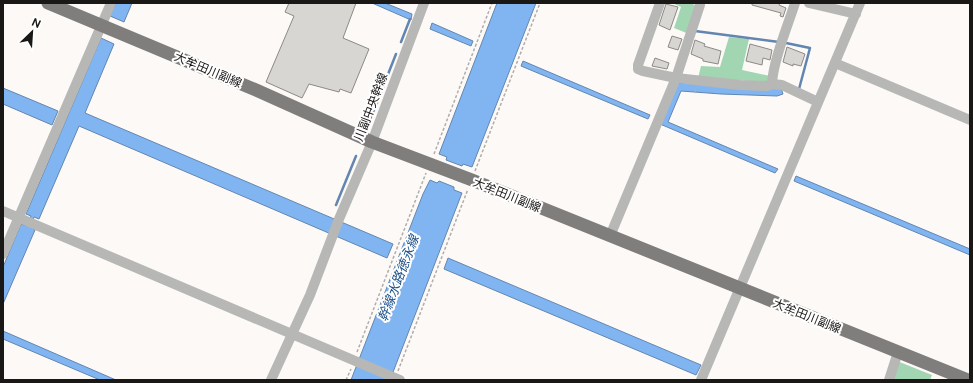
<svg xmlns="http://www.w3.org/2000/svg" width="973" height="383" font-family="'Public Sans','Noto Sans JP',sans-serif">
	<rect width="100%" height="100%" fill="#fcf9f6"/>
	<!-- green -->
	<path fill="#a2d5b1" d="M672,3H690L695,5L689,34L674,28L681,7Z
		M729,37L749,39L742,70L770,76L768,82L698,78L701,66L720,67Z
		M897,361L932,375L930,380H891Z"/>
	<!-- water -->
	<path fill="#81b5f2" stroke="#6286b0" d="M116,3H132L124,22L110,16Z
		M372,3H385L412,14L411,20Z
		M497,3H536L472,167L463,164L462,166L446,160L447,157L439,154Z
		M432,23L473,41L471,46L430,29Z
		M101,38L114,44L85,113L393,244L387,258L79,126L39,219L34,217L30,227L35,230L3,304V267L21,224L27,226L31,216L26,214Z
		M523,61L650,115L648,119L521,66Z
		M678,83L781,88L783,94L777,96L721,94L681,91L668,122L778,169L775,173L660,124Z
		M3,88L58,111L52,125L3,104Z
		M796,176L970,249V255L794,181Z
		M430,180L437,183L439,181L454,187V190L462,193L390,380H351L423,194Z
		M448,258L701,365L696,375L444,269Z
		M3,331L116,380H100L3,339Z"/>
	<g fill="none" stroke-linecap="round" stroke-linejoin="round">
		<!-- stream -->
		<path stroke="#6286b0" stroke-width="2.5" d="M695,31L779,42
			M401,42L410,19
			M786,43L810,48L799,89
			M381,92L396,54
			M370,119L377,103
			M336,205L356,156"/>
	</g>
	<!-- building -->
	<path fill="#d8d6d2" stroke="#8c8a87" d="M289,3H356L343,38L369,49L351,93L340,89L339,92L309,84L302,98L266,82L294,16L285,12Z
		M752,3H780L779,5L786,8L783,17L780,16L781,13L752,5Z
		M666,4L678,7L670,30L659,25Z
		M672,36L682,39L678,50L668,47Z
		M695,40L705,44L704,46L721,51L718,64L703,61V59L691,54Z
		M750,44L772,50L770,60L763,58L762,65L746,61Z
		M787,47L805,54L801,66L793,64V66L783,62Z
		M655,58L669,63L667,69L652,66Z"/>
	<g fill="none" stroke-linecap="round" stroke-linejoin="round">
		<!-- path -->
		<path stroke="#b0adab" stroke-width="1.5" stroke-dasharray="3 2" stroke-linecap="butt" d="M695,93L696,88
			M434,154L492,3
			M475,171L540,3
			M357,352L426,173
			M398,371L468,189
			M346,380L351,369"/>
		<!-- minor -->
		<path stroke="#b7b7b5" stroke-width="10" d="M660,3L638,65V69L643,71L676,78L700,5
			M809,3L856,14
			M835,63L970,120
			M772,84C773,61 788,25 795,3
			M3,211L400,380
			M610,236L676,78L740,85L767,86L772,84L782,85L818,102
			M3,254L111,3
			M271,380L310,295L339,219L372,142L424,3
			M701,380L860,3
			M889,380L898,352"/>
		<!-- major -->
		<path stroke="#807e7c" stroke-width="13" d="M48,3L256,90L372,142L472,180L968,380"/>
	</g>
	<g text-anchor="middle" stroke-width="4" stroke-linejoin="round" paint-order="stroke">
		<!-- street labels -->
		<g font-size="12" fill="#191817" stroke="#fff">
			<text transform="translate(208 70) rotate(23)" y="4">大牟田川副線</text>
			<text transform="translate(371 107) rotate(-69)" y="4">川副中央幹線</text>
			<text transform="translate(507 195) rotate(22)" y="4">大牟田川副線</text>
			<text transform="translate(807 316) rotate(22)" y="4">大牟田川副線</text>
		</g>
		<!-- water labels -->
		<g font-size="13" font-style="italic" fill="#1d5189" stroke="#fff">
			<text transform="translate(398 278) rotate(-69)" y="5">幹線水路徳永線</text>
		</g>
	</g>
	<!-- border -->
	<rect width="973" height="383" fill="none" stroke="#191817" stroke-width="8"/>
	<!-- north arrow -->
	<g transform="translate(32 32) rotate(25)" stroke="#ffffff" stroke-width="3" paint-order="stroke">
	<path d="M0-3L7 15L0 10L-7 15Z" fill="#191817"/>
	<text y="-6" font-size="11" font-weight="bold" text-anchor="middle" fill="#191817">N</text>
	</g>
</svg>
